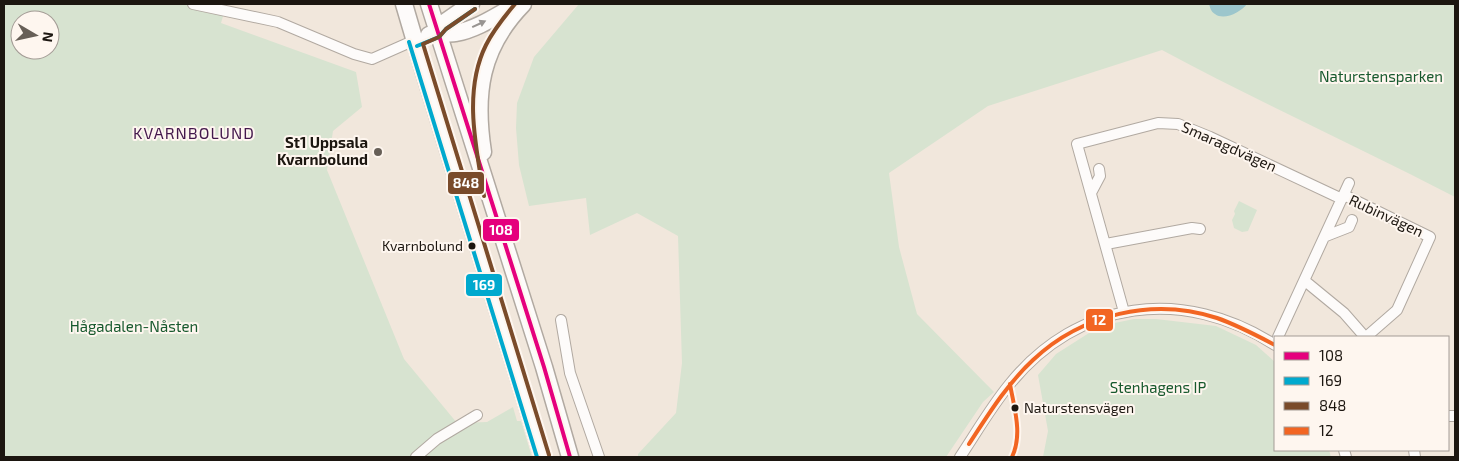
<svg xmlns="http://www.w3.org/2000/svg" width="1459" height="461" font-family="'Exo 2',sans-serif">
	<rect width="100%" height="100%" fill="#f1e7dc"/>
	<!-- green -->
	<path fill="#d7e3d0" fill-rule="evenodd" d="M4,4H219L226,6L221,23L356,72L362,107L333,131L327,170L404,359L457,423L487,422L513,407L517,421H521L532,457H4ZM20,20H50V50H20Z
		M579,4H1455V197C1358,147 1259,102 1162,50L988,106L889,173L899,247L917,314L994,392L983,402L946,457H638V454L676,413L682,363L678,236L637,213L590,235L586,198L529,206L519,165L516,128L517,103L534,57Z
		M1239,201L1257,210L1248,231L1242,232L1234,228L1232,220L1235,214L1234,211Z
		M1134,319H1156L1216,326L1256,345L1275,362V450H1329L1331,457H1043L1048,431L1038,375L1056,354L1100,326Z"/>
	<!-- water -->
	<path fill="#9cc6cc" d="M1209,4H1247C1241,12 1224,21 1215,14C1211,12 1210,7 1209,4Z"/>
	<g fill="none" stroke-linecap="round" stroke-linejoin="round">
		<defs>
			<path id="street" d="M193,4L278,22L354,54L372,59L415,40
				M1091,193L1100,176L1099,169
				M1344,195L1430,237L1397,310L1366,337
				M1326,236L1349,227L1352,220
				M1106,244L1192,228L1200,229
				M1305,281L1344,313L1365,337
				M1124,312L1077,144L1158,123L1178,124L1210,137L1342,199
				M561,320L570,373L599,457
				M1278,337L1349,183
				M1448,416H1455
				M1344,450L1346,457
				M1414,450L1415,457
				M416,457L437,439L477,415
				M960,457C976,433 991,407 1009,385C1078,299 1184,286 1275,345"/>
			<path id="primary" d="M404,4L424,72L543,457
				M429,4L544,367L570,457
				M436,32L442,24L471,4
				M429,35C439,31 447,35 456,33C478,29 499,14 518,4
				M483,152C474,94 480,48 523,4"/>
		</defs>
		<!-- street casing -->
		<use href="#street" stroke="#b1a9a1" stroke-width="12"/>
		<!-- primary casing -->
		<use href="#primary" stroke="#b1a9a1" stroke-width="19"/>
		<!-- street -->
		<use href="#street" stroke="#fdfbfa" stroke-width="10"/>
		<!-- primary -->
		<use href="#primary" stroke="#fdfbfa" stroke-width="16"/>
		<defs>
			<path id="bus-1" d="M429,4L544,367L570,457"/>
			<path id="bus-2" d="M409,42L537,457
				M417,46L439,37L446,29L475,9"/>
			<path id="bus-3" d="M475,9L446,29L439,37L423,44L549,455
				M484,196C476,147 463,91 486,45C494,29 504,17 515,4"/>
			<path id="bus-4" d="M1010,384C1014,408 1023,434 1012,457
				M969,444C988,415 1007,384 1033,360C1082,314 1153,297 1217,318C1237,325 1256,335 1275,345"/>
		</defs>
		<!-- bus-1 casing -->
		<use href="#bus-1" stroke="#fef6ef" stroke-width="8"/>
		<!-- bus-2 casing -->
		<use href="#bus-2" stroke="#fef6ef" stroke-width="8"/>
		<!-- bus-3 casing -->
		<use href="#bus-3" stroke="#fef6ef" stroke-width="8"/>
		<!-- bus-4 casing -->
		<use href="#bus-4" stroke="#fef6ef" stroke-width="8"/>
		<!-- bus-1 -->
		<use href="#bus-1" stroke="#e5007d" stroke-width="4"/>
		<!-- bus-2 -->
		<use href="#bus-2" stroke="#00a9ce" stroke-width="4"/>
		<!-- bus-3 -->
		<use href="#bus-3" stroke="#7a4b2a" stroke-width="4"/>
		<!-- bus-4 -->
		<use href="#bus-4" stroke="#f26522" stroke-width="4"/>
	</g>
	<!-- one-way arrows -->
	<defs><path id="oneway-solid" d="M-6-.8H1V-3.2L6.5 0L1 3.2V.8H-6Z" transform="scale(1.25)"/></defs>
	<use fill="#989491" href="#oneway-solid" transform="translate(479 24) rotate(-25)"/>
	<!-- markers -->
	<circle fill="#675f57" stroke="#fef6ef" stroke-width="2" cx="378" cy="152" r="5"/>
	<g fill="#1c1610" stroke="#fef6ef" stroke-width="2">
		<circle cx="472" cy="246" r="4.5"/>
		<circle cx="1015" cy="408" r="4.5"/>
	</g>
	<g text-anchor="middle" stroke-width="4" stroke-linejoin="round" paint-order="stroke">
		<!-- bus labels -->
		<g font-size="14" fill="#1c1610" stroke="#fef6ef" text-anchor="end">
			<text x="463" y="251">Kvarnbolund</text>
			<text x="1024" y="413" text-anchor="start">Naturstensvägen</text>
		</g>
		<!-- park labels -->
		<g font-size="15" fill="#17592d" stroke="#fef6ef">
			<text x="1381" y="82">Naturstensparken</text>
			<text x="134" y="332">Hågadalen-Nåsten</text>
			<text x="1158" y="393">Stenhagens IP</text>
		</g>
		<!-- poi labels -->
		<g font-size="15" font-weight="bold" fill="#1c1610" stroke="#fef6ef" text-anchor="end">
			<text x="368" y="148">St1 Uppsala<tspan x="368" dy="17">Kvarnbolund</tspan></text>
		</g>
		<!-- street labels -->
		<g font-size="15" fill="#1c1610" stroke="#fef6ef">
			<text transform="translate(1229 147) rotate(24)" y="5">Smaragdvägen</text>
			<text transform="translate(1386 216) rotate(25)" y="5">Rubinvägen</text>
		</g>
		<!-- neighbourhood labels -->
		<g font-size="16" letter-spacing="1" fill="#43184c" stroke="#fef6ef">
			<text x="194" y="139">KVARNBOLUND</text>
		</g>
	</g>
	<g stroke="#fef6ef" stroke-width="2">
		<rect x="447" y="171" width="38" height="24" rx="5" fill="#7a4b2a"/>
		<rect x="482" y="218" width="38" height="24" rx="5" fill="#e5007d"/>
		<rect x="465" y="273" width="38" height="24" rx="5" fill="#00a9ce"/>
		<rect x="1085" y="308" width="29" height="24" rx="5" fill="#f26522"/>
	</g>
	<g font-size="14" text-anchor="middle" font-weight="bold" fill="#fff">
		<text x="466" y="188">848</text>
		<text x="501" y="235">108</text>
		<text x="484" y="290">169</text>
		<text x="1099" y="325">12</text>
	</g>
	<!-- border -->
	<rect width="1459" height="461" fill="none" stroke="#1c1610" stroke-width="10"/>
	<!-- legend -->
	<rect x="1274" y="336" width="175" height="115" fill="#fef6ef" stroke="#a49c96"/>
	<rect x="1284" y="352" width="25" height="8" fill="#e5007d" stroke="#a49c96"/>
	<text x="1319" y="361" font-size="15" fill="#1c1610">108</text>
	<rect x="1284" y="377" width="25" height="8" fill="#00a9ce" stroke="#a49c96"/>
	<text x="1319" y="386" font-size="15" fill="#1c1610">169</text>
	<rect x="1284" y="402" width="25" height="8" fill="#7a4b2a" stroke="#a49c96"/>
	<text x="1319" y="411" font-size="15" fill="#1c1610">848</text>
	<rect x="1284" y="427" width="25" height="8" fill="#f26522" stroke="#a49c96"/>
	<text x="1319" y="436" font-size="15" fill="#1c1610">12</text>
	<!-- north arrow -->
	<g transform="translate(35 35) rotate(99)"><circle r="24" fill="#fef6ef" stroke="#a49c96"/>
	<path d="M0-4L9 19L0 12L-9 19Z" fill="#675f57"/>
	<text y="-8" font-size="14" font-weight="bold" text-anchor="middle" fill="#1c1610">N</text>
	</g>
</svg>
